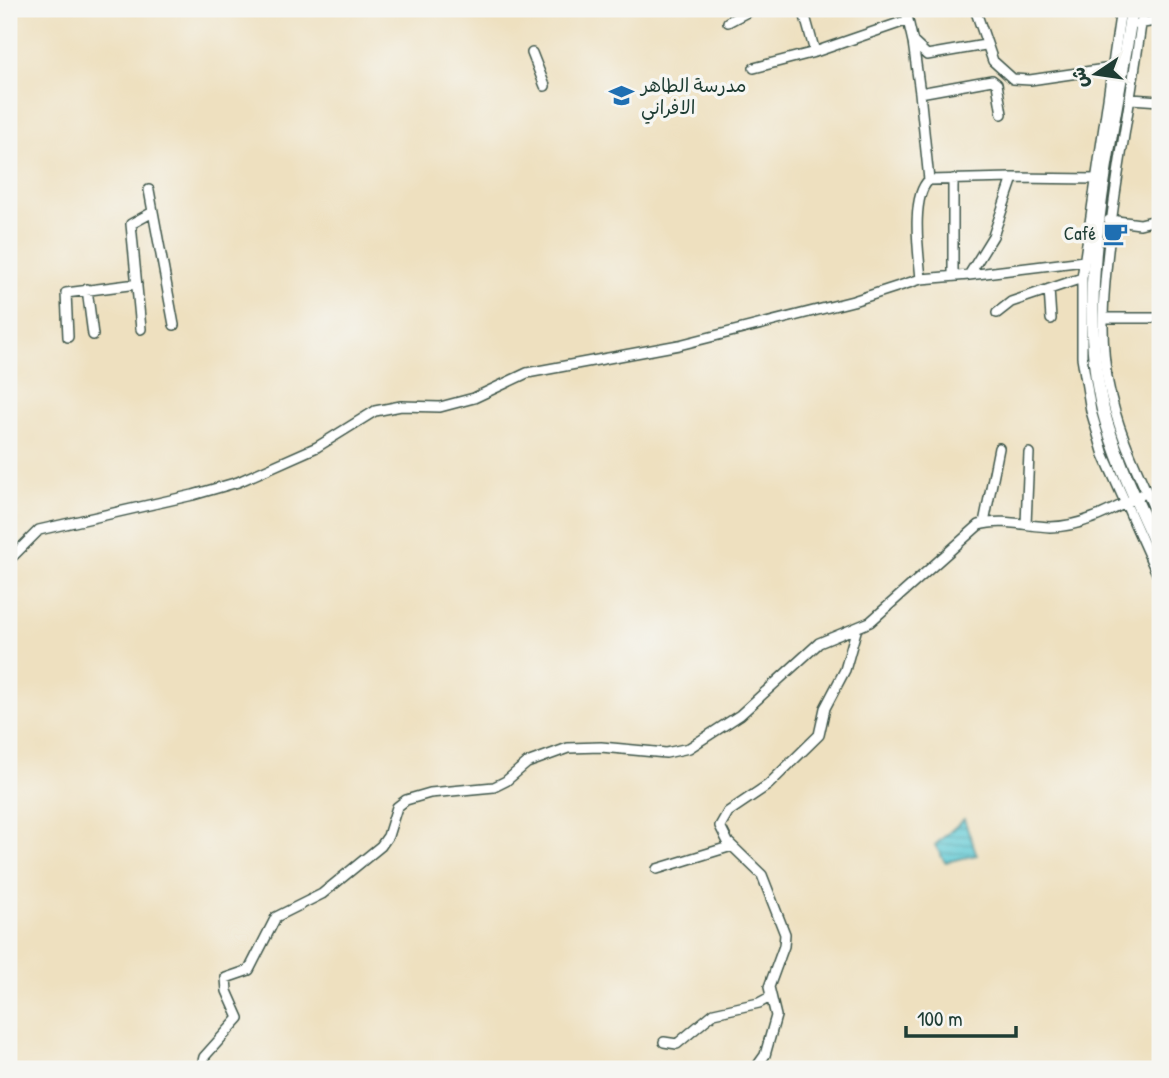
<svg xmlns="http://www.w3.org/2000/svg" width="1169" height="1078" font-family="'Patrick Hand','Playpen Sans Arabic',sans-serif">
	<defs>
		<pattern id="water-rules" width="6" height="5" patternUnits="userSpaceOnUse" patternTransform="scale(1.75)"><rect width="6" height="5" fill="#5dc9d4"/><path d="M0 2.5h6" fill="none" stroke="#4ca4ad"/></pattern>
	</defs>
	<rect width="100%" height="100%" fill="#f6f6f2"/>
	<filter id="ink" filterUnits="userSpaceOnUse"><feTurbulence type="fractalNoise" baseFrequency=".0143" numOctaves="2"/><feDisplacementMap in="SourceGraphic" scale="14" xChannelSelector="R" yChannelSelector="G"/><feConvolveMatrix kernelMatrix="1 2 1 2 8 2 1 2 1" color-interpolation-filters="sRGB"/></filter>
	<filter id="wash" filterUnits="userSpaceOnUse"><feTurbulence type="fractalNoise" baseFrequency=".00686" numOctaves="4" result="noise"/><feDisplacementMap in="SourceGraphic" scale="28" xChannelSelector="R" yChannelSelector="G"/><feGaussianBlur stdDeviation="1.57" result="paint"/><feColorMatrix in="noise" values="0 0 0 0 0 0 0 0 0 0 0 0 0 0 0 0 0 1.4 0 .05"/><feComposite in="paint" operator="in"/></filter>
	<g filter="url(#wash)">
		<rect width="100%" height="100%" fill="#eee0bf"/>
		<!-- water -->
		<path fill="url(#water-rules)" stroke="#3e8384" stroke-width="2" d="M964,819L977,855L945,862L935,845Z"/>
	</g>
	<g filter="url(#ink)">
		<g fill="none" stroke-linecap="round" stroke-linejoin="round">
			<defs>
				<path id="minor" d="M905,9L908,20
					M975,9L993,61L1013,79L1030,80L1112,68
					M1121,9L1082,278V357L1091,411L1104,455L1160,580
					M1143,9C1134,81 1120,152 1111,224C1105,277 1098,330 1108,383C1117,432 1140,476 1160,522
					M728,22L753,9
					M1138,24L1160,20
					M913,42L920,93
					M815,52L908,20L913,42L927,55L985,45
					M532,53L545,86
					M754,68L815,52L803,9
					M1131,99L1160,101
					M929,180L1013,178
					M149,190L174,325
					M1109,220L1140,224L1160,219
					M969,275L1084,261
					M953,276V179
					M921,279C919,255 910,197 929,180L920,93L992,80L997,84L1002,114
					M87,289L93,335
					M1049,289L1051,319
					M997,313L1011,302L1082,278
					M1103,318H1160
					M141,329L131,224L153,212
					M68,337L66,293L137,284
					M984,523L999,448
					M1026,524L1029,453
					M9,560L39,530L193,495L238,482L317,447L375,411L401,406L440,407L474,398L527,373L679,345L853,301L921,279L969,275L993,236L1013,178L1096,179
					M657,869L732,846
					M664,1042L677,1044L714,1013L759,1003L770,997
					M201,1069L204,1057L239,1018L227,991L226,978L249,970L276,917L322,894L381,846L388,836L397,807L406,800L430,793L494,787L506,781L527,763L568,748L601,747L666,753L689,748L740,715L819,643L870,622L979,525C1002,518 1027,526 1050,527C1084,527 1117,507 1147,492
					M755,1069L765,1055L776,1016L769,987L784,946L785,934L762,875L728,842L720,826L728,812L768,785L819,735L825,708L845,670L856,631"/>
				<path id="secondary" d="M1132,9C1114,135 1073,285 1103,410C1116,460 1139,506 1160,553"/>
			</defs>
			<!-- minor casing -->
			<use href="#minor" stroke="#3e5549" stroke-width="12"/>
			<!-- secondary casing -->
			<use href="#secondary" stroke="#3e5549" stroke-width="16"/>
			<!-- minor -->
			<use href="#minor" stroke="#fff" stroke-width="9"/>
			<!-- secondary -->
			<use href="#secondary" stroke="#fff" stroke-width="12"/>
		</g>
	</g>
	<!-- icons -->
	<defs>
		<symbol id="school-bare" viewBox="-9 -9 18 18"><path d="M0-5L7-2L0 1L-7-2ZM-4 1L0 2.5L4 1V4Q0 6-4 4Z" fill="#1f6fb2" stroke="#f6f6f2" stroke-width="2.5" paint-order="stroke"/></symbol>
		<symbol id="cafe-bare" viewBox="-9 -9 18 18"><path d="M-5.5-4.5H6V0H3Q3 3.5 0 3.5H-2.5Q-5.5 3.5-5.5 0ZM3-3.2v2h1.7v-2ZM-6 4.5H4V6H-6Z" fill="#1f6fb2" stroke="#f6f6f2" stroke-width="2.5" paint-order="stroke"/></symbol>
	</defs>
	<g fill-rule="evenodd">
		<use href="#school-bare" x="604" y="78" width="35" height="35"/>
		<use href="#cafe-bare" x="1098" y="216" width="35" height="35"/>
	</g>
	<g text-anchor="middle" stroke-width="7" stroke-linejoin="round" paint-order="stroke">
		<!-- poi labels -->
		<g font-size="19" fill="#1f3d34" stroke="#f6f6f2" text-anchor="start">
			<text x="641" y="92">مدرسة الطاهر<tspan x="641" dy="22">الافراني</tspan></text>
			<text x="1096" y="240" text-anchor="end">Café</text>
		</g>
	</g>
	<!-- margin -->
	<rect width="1169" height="1078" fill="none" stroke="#f6f6f2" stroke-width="35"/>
	<!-- north arrow -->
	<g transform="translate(1096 74) rotate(257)" stroke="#f6f6f2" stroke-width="5" paint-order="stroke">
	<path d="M0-5L12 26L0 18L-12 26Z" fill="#1f3d34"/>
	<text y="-10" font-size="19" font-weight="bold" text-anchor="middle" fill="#1f3d34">ش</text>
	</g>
	<!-- scale -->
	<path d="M906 1026v10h110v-10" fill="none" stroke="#1f3d34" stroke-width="3.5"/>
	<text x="917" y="1026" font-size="21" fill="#1f3d34" stroke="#f6f6f2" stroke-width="5" paint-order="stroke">100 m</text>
</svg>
